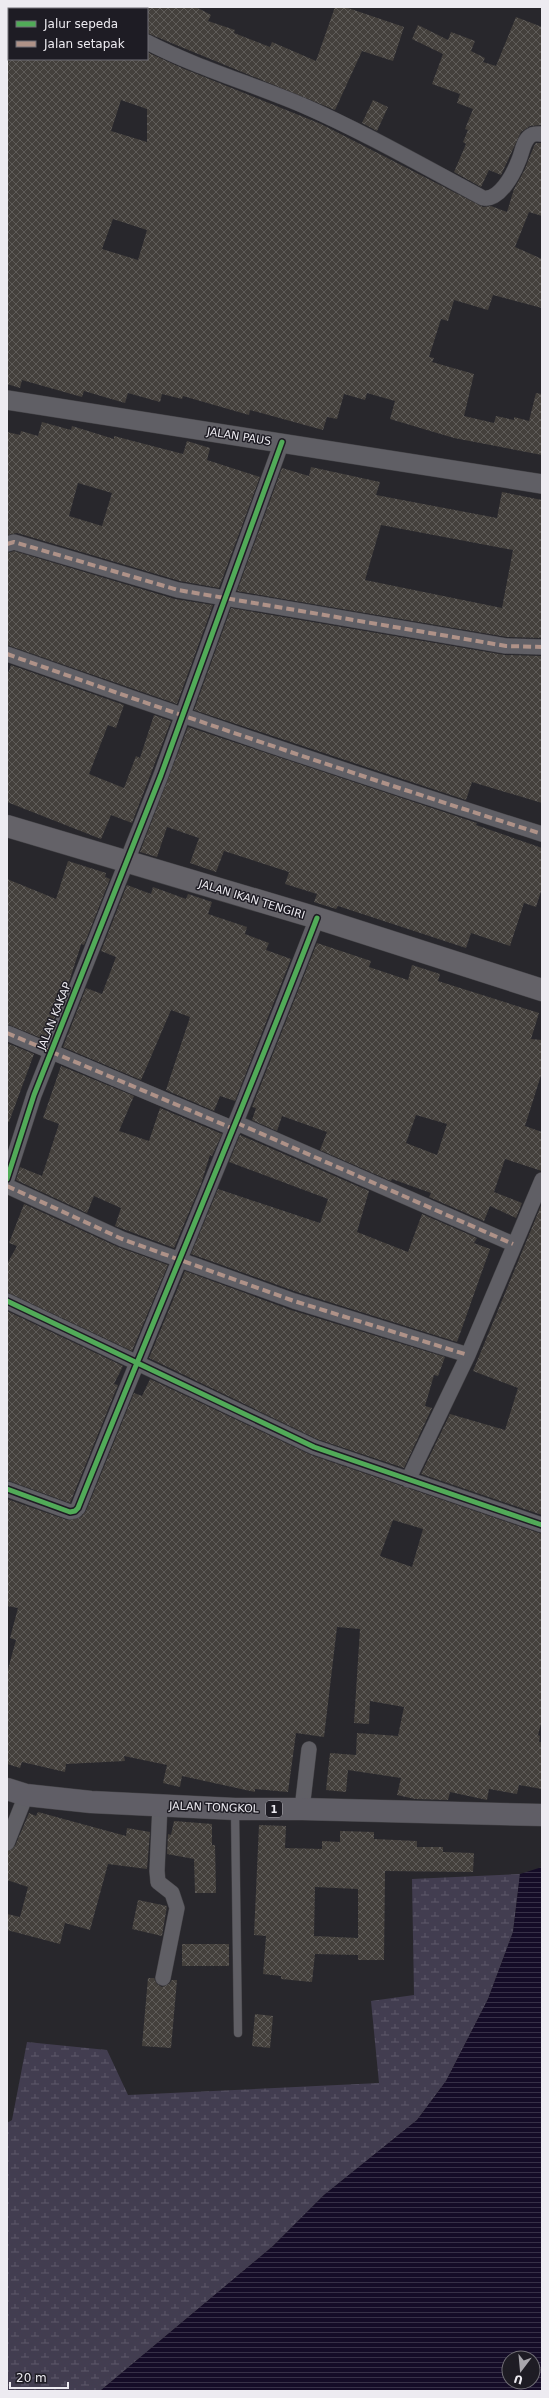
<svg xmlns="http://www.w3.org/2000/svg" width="549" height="2398" font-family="'DejaVu Sans',sans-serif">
	<defs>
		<pattern id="wetland-marsh" width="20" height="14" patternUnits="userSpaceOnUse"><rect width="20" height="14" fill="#423d50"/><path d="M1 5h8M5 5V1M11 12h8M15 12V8" fill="none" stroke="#5e596a"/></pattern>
		<pattern id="water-rules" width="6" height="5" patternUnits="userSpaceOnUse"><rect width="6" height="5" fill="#150c27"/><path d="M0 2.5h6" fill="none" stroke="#373047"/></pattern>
		<pattern id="building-cross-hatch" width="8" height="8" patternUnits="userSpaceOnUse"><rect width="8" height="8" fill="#44403c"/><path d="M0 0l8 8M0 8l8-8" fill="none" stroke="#5f5c59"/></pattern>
	</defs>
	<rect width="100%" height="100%" fill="#28272c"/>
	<!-- wetland -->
	<path fill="url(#wetland-marsh)" d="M520,1874L513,1932L488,1999L446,2081L417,2120L324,2195L273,2246L100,2391H7V2123L12,2120L27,2042L107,2050L128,2095L379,2083L371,2001L414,1995L412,1879Z"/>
	<!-- water -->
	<path fill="url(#water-rules)" fill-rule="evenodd" d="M542,1867V2391H100L273,2246L324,2195L417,2120L446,2081L488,1999L513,1932L520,1874ZM509,2358H533V2382H509Z"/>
	<!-- building -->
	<path fill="url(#building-cross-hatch)" fill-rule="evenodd" d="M147,7H196L211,15L208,21L235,30L234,33L270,47L272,42L316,61L335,7H345L404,27L393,61L362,51L335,110L147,33Z
		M516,17L542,27V125L530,126L521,132L501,175L489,170L481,187L454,172L466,144L463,142L468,130L465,129L473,109L457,103L460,94L432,84L443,54L412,39L418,25L448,40L451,32L475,41L471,51L485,58L483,62L496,66Z
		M147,52L182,68L321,124L483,207L491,206L507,212L514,189L524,171L534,146L536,143H542V216L529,212L515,247L542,259V308L493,295L488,310L454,300L448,321L441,319L429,357L434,358L432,362L474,374L464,416L494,423L496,416L514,420V417L529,421L536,393L542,394V455L454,438L390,419L395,401L367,393L365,400L344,394L337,419L327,417L323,430L250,410L249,415L183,396L182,399L162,394L160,402L128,393L125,403L84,391L82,397L22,380L20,388L7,384V59H147ZM121,100L147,109V142L111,131ZM113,219L147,230L138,260L102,249Z
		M373,100L388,107L377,131L362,123Z
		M42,422L71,430L72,426L114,439V436L183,454L187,441L210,448L207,460L260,477L219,588L180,581L17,533L7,535V432L20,435L21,431L38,436ZM78,483L112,493L102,526L69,516Z
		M311,467L380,482L376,495L497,518L502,492L542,500V638L507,637L237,591L282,468L309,476ZM381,525L513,550L502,608L365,580Z
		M14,551L175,599L213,605L177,704L7,645V553Z
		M231,608L505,655L542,656V803L472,782L466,800L194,710Z
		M11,665L124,705L116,728L108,725L89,774L124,788L136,756L140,758L154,715L171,721L132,823L111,815L101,839L7,802V676Z
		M188,727L477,823L476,825L542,848V888L536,907L524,903L510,946L471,933L466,948L338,906L336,909L314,902L317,894L285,884L289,872L224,851L216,872L190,863L199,838L167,827L157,857L140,852Z
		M68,861L106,873L105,877L110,879L84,945L81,944L80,948L69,982L46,1040L7,1024V879L56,899Z
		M127,885L151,894L153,887L186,899L188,894L212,902L208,914L247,927L245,934L269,943L266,950L291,959L235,1101L220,1096L214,1111L166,1090L190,1017L171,1010L141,1080L63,1047L86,988L102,994L116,957L101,951Z
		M317,943L371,961L369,967L408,980L412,965L440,974L438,981L539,1013L531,1039L542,1040V1072L525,1126L542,1132V1171L505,1159L494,1192L522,1203L516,1218L490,1206L484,1221L429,1197L431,1193L392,1179L391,1181L320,1150L327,1132L282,1116L277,1131L252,1120L256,1108L252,1107ZM416,1115L447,1124L437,1155L406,1143Z
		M7,1043L34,1054L9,1122H7Z
		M61,1066L134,1096L119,1131L149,1141L160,1108L222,1134L212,1156L210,1155L201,1184L174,1248L115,1226L121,1208L94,1196L87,1213L16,1180L20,1167L42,1176L59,1124L43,1118Z
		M240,1135L369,1191L357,1232L408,1252L422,1214L477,1238L474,1243L490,1249L457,1342L297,1292L191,1254L218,1189L320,1223L328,1199L229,1162Z
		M542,1203V1515L421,1474L450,1414L505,1430L518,1388L473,1371Z
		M24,1204L118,1247L168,1265L132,1351L7,1292V1264L17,1246L9,1243Z
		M185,1271L291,1310L445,1357L438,1376L434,1375L425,1406L432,1408L404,1468L317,1439L149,1358Z
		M7,1311L123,1366L114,1384L118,1385L70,1503L7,1480Z
		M150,1379L311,1455L542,1534V1720L538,1735L540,1736L539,1742H542V1789L519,1785L517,1794L489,1789L487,1800L450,1792L448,1800L415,1799L397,1795L401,1778L348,1770L346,1792L326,1790L330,1753L356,1755L357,1733L398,1736L404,1707L370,1701L369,1724L354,1723L360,1629L337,1627L324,1737L296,1733L288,1792L255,1789V1792L182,1776L180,1787L163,1783L167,1765L124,1756L125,1761L66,1764L65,1772L22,1762L20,1768L7,1764V1673L16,1640L10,1638L18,1608L7,1606V1499L67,1520L81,1517L86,1511L134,1393L142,1396ZM393,1520L423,1529L412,1567L380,1556Z
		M38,1812L126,1836L127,1828L150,1832L147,1869L108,1864L90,1930L65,1923L60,1944L7,1930V1914L20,1917L28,1887L7,1880V1852L15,1846L29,1813L36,1816Z
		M174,1821L212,1824V1845H215L216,1893H195L194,1859L167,1854L168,1834L171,1835Z
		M259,1825L286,1826L285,1848L322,1849V1841L340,1842V1831L374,1832V1839L417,1841V1847H443V1852L474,1853L473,1872L385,1871L384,1960H358V1955L315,1954L312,1982L281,1979V1976L263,1974L266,1936L254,1935ZM315,1887L358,1889V1938L314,1936Z
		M138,1900L167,1906L162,1936L132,1929Z
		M182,1944H229V1966H182Z
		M148,1978H154L157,1984L162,1987L169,1984L172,1980H177L171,2048L142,2046Z
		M255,2014L273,2016L270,2048L252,2046Z"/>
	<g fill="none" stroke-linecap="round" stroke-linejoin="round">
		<defs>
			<path id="service" d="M235,1810L238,2033"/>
			<path id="minor" d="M108,7L110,9
				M147,42C197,68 250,83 302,105C364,132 423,166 483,198C499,201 513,175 518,162C522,154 523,141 530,136C533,133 538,134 542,134
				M7,544L14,542L178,590L506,646L542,647
				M7,654C184,717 362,777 542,834
				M7,1033L234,1129
				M237,1123L513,1244
				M7,1179L34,1095L161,775L282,442
				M7,1186L122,1239L294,1301L468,1355
				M7,1301L314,1447L542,1525
				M408,1480L468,1355L542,1180
				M7,1489L70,1512L75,1511L78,1508C157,1311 241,1116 317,918
				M160,1805L157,1871L158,1882L172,1893L177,1908L163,1978
				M302,1809L309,1749
				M7,1843L26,1795"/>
			<path id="tertiary" d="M7,400L542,484"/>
			<path id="secondary" d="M7,826L317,918L542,990"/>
			<path id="trunk" d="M7,1789L26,1795L91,1802L235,1809H302L542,1815"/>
		</defs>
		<!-- service casing -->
		<use href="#service" stroke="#444347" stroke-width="9"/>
		<!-- minor casing -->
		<use href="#minor" stroke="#444347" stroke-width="16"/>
		<!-- tertiary casing -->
		<use href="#tertiary" stroke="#444347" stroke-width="20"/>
		<!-- secondary casing -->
		<use href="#secondary" stroke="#444347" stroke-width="23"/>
		<!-- trunk casing -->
		<use href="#trunk" stroke="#444347" stroke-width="23"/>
		<!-- service -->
		<use href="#service" stroke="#605f65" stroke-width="8"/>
		<!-- minor -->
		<use href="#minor" stroke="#605f65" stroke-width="15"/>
		<!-- tertiary -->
		<use href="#tertiary" stroke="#605f65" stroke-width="19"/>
		<!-- secondary -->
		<use href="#secondary" stroke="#646268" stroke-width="22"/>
		<!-- trunk -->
		<use href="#trunk" stroke="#605e66" stroke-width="22"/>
		<!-- quiet -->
		<path stroke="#af9288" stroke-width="4" stroke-dasharray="8 4" stroke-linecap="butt" d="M7,544L14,542L178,590L506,646L542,647
			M7,654C184,717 362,777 542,834
			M7,1033L234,1129
			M237,1123L513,1244
			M7,1186L122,1239L294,1301L468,1355"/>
		<defs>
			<path id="cycleway" d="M7,1179L34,1095L161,775L282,442
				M7,1301L314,1447L542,1525
				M7,1489L70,1512L75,1511L78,1508C157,1311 241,1116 317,918"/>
		</defs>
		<!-- cycleway casing -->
		<use href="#cycleway" stroke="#1e1c24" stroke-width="8"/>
		<!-- cycleway -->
		<use href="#cycleway" stroke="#51ab58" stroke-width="5"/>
	</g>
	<g text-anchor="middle" stroke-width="3" stroke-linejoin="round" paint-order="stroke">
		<!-- shield labels -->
		<rect fill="#1e1c24" stroke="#afadb4" stroke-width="1" x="266" y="1801" width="16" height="16" rx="3"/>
		<g font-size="10" font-weight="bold" fill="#edebf1">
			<text x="274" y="1813">1</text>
		</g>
		<!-- street labels -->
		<g font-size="11" fill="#edebf1" stroke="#1e1c24">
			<text transform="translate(239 436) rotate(9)" y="4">JALAN PAUS</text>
			<text transform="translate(252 899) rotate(17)" y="4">JALAN IKAN TENGIRI</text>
			<text transform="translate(54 1016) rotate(-68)" y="4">JALAN KAKAP</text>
			<text transform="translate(214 1807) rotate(2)" y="4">JALAN TONGKOL</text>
		</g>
	</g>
	<!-- border -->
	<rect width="549" height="2398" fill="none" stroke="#edebf1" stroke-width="16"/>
	<!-- legend -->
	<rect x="8" y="8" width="140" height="52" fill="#1e1c24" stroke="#716f76"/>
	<rect x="16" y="21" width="20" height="6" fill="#51ab58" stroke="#716f76"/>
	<text x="44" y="28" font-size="12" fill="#edebf1">Jalur sepeda</text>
	<rect x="16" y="41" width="20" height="6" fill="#af9288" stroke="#716f76"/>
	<text x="44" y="48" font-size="12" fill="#edebf1">Jalan setapak</text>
	<!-- north arrow -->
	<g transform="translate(521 2370) rotate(196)"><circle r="19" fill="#1e1c24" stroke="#716f76"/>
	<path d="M0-3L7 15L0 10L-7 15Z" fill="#a8a6ac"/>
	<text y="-6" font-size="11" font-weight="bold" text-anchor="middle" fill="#edebf1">U</text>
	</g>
	<!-- scale -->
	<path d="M10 2382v6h58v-6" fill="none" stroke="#edebf1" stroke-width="2"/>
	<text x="16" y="2382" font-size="12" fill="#edebf1" stroke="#1e1c24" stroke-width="3" paint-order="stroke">20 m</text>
</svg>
